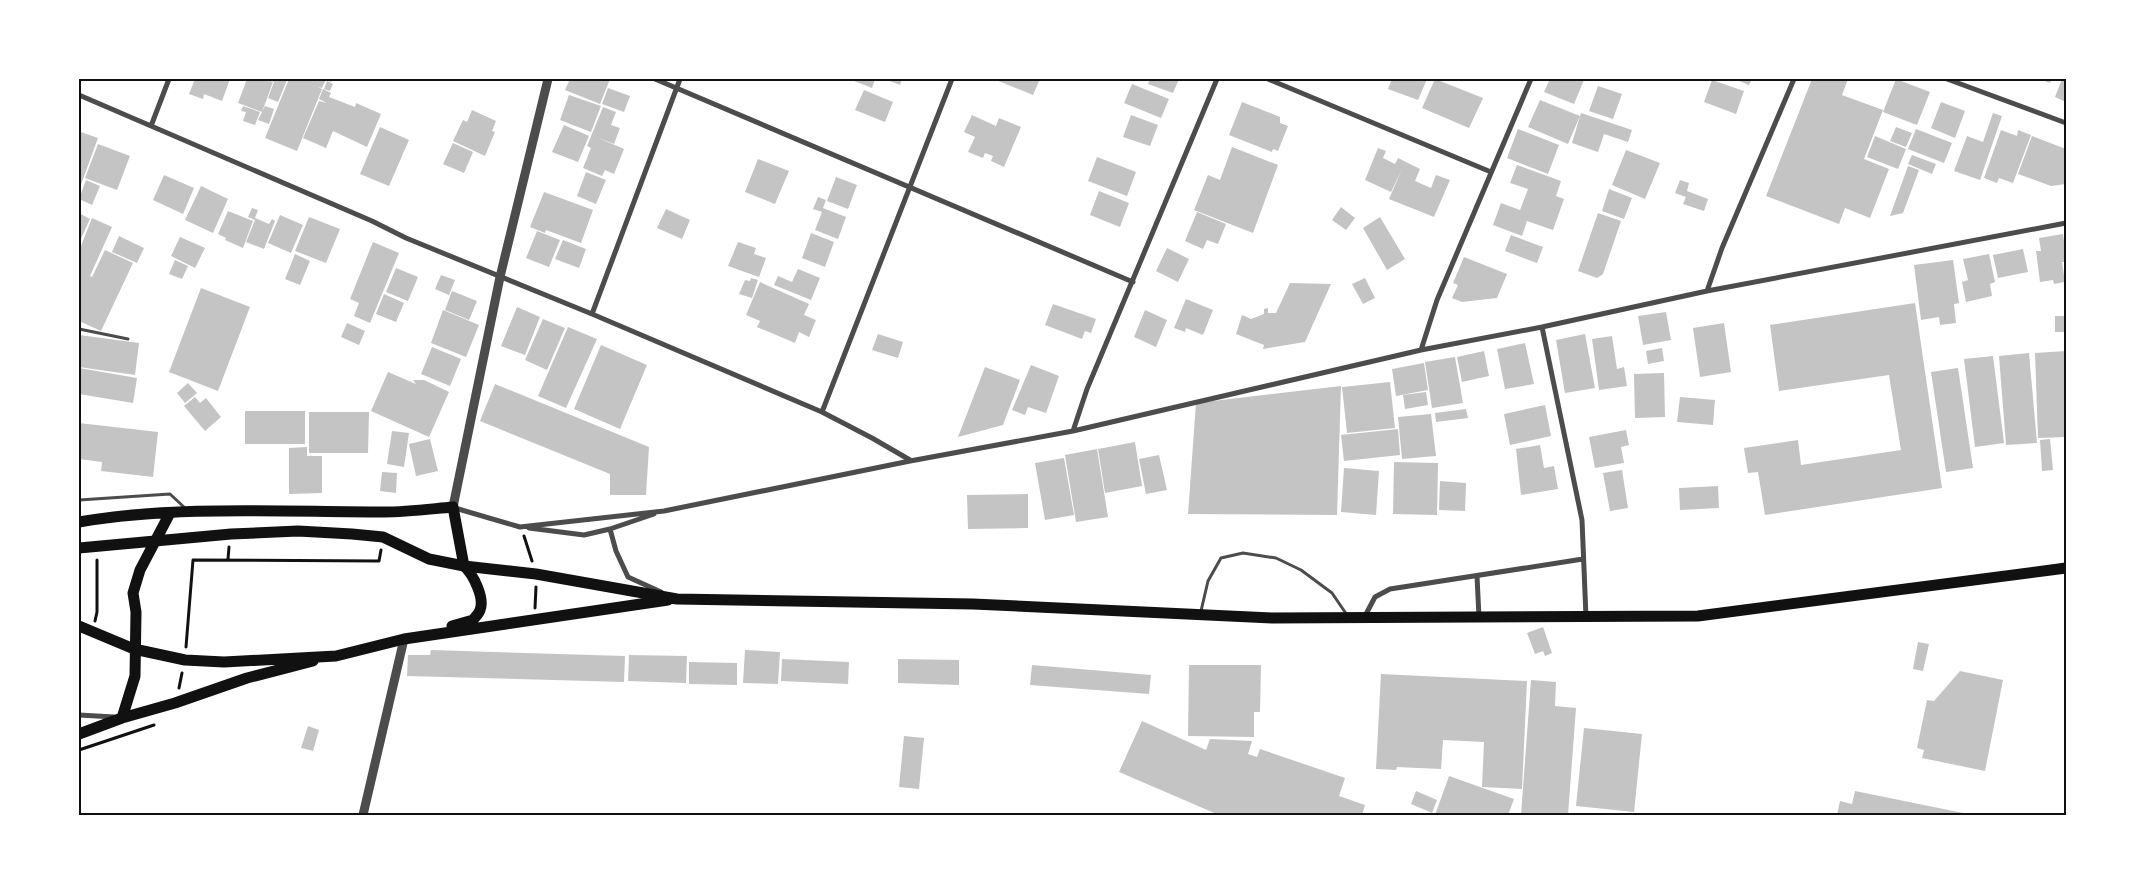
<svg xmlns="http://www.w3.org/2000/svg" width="2145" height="894" font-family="Merriweather,serif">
	<rect width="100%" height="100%" fill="#fff"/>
	<!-- building -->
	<path fill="#c4c4c4" d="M195,79H230L222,101L204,94L203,99L189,94Z
		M247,79H264L273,82L262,112L238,103Z
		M273,79L287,80L278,102L268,98L274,82L272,81Z
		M289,79H332L331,82L326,80L322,88L318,87L322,89L297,151L265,138Z
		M570,79H610L600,104L565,90Z
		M849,79H875L872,88Z
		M885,79H902L900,85Z
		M996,79H1040L1033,95L996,80Z
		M1150,79H1179L1173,93L1148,84Z
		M1392,79H1427L1418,100L1388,89Z
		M1435,79L1483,98L1469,128L1422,108Z
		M1550,79L1584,80L1574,104L1544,92Z
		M1734,79H1752L1749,85Z
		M1812,79H1848L1842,95L1883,110L1864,159L1889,169L1870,218L1845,208L1839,224L1766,196Z
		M1896,79L1930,92L1917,125L1883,112Z
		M2039,79H2052L2050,83Z
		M2062,79H2066V102L2055,97Z
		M1712,80L1744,91L1736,114L1704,102Z
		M327,81L333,84L330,91L324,89Z
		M1132,84L1169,99L1161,118L1124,103Z
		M1598,86L1622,94L1613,119L1589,111Z
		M608,88L630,96L624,112L602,104Z
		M323,89L331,93L329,97L355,107L356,103L381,114L367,147L333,131L326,148L303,138L319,101L327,103L319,99Z
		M864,90L893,102L885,122L855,110Z
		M569,95L601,106L591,132L560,120Z
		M1540,100L1580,116L1568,144L1528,127Z
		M1242,102L1280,117V123L1288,126L1278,151L1273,149L1272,152L1229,135Z
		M1941,102L1965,111L1955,138L1931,128Z
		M243,106L260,112L255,125L243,121L246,112L241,111Z
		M265,106L274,109L269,124L258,120Z
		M603,107L616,112L611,125L620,128L614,144L596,137L624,149L614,174L605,170L602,176L583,168L591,148L587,146Z
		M472,110L496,121L492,131L495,132L485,156L453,141L463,120L467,122Z
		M1581,113L1632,130L1628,142L1604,134L1598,152L1572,143Z
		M1993,113L2002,116L1980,180L1954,171L1967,136L1983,142Z
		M972,115L996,126L999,118L1021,127L1004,167L991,161L993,156L985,153L983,158L968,152L975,137L964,132Z
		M1131,115L1158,125L1150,146L1123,137Z
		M564,125L589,136L578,162L552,152Z
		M380,127L409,140L389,186L360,174Z
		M1896,127L1912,133L1906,147L1890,141Z
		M1518,129L1559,145L1548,174L1507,158Z
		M1916,129L1952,143L1944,163L1908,149Z
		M2001,130L2017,136L2018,130L2031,135L2013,183L1999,178L1997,183L1984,178Z
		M81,132L98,138L79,190V137Z
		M1875,136L1906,149L1898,169L1867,157Z
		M2032,136L2066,149V184L2051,186L2018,174Z
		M453,143L473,152L464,173L443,164Z
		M98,144L130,156L117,190L85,178Z
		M1232,147L1278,165L1253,233L1194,210L1208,175L1220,180Z
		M1378,148L1386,151L1383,158L1395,164L1398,158L1420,169L1415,181L1431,188L1436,175L1450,180L1434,217L1389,199L1402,169L1391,192L1365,180Z
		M1626,150L1660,163L1645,199L1612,185Z
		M1912,155L1936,164L1932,174L1908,164Z
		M1097,157L1136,172L1127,196L1088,181Z
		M758,159L789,171L775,204L745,192Z
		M1517,165L1561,181L1556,196L1564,199L1553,230L1527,221L1522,236L1493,225L1501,203L1520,210L1528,189L1510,183Z
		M1908,166L1919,170L1903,213L1890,216Z
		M586,172L606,180L596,204L577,196Z
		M164,175L194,188L183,214L153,200Z
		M836,177L857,185L848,209L827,201Z
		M86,180L100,186L92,205L79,199Z
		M1680,180L1689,183L1687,191L1708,199L1704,211L1683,204L1686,197L1675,193Z
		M201,186L228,199L213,233L185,220Z
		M1609,189L1632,198L1624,219L1602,211Z
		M1099,191L1129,203L1120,227L1090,215Z
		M544,192L593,210L581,243L546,230L545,233L530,227Z
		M818,197L826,200L823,208L846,217L838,239L815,230L822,212L813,209Z
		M1341,207L1355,218L1346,230L1332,220Z
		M252,208L258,210L255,218L269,224L272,219L275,221L264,249L246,242L255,220L248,217Z
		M666,209L690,220L682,239L657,228Z
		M228,211L253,221L243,248L225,240L226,238L218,234Z
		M1197,212L1226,224L1218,244L1207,240L1203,249L1185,241Z
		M79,213L90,219L79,243Z
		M1598,213L1621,221L1603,274L1597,278L1578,271Z
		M280,215L303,225L291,253L268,243Z
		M309,217L340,229L326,263L295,251Z
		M1380,217L1405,259L1387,270L1363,228Z
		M92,218L112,227L90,276L92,277L105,250L133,263L101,331L79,321V251Z
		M537,231L560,240L549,267L526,258Z
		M811,233L834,242L825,267L802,258Z
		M2063,234L2066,256V262H2062L2065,282L2054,284L2053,280L2040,282L2036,251H2041L2039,238Z
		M1511,235L1543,247L1537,263L1505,251Z
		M119,236L144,248L137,263L112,252Z
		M180,237L205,248L195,268L171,256Z
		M563,240L586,249L579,268L555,259Z
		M373,242L399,253L370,323L354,316L359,303L350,299Z
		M738,242L756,248L754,254L766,258L759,277L728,266Z
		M1167,248L1189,259L1178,282L1156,271Z
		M2023,249L2028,272L1998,278L1993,255Z
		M295,254L310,261L300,285L285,279Z
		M1989,254L1995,282L1990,284L1992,296L1966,302L1962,282L1968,280L1963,259Z
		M1464,257L1507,274L1497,298L1462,302L1452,298L1458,285L1453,283Z
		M175,260L188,266L182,279L169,274Z
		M1953,260L1959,303L1954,304L1956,323L1940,325L1939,317L1921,320L1914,265Z
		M396,268L418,277L408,301L386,292Z
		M798,269L820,278L811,300L774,285L778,276L792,282Z
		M441,275L455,280L449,295L435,289Z
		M751,278L758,280L752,298L739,294L745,280L750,281Z
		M1365,278L1375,298L1363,304L1352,284Z
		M760,282L809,304L804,315L816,320L809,337L799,332L795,343L757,327L760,321L746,315Z
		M1290,283L1331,284L1305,342L1263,349L1264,345L1236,334L1242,315L1251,319L1264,314V309L1268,308V313H1276Z
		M201,288L250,307L218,391L169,372Z
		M452,291L477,301L469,320L445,310Z
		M384,294L404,303L396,322L376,314Z
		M1186,299L1213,310L1203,335L1186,328L1185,332L1174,328Z
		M1915,303L1942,488L1765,515L1758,472L1748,473L1744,448L1798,440L1801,465L1901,450L1889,375L1779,391L1770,325Z
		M1053,304L1096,319L1091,333L1085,331L1082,339L1045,325Z
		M517,307L540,317L525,355L501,346Z
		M443,310L479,325L466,357L431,343Z
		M1145,310L1167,320L1156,347L1134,337Z
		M1666,312L1671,340L1643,345L1638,316Z
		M2055,316H2066V332H2055Z
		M543,319L565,328L547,370L525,360Z
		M347,323L365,331L359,345L341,337Z
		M1724,323L1731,372L1700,377L1693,328Z
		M568,327L597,339L566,408L538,396Z
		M878,334L903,342L898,358L872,350Z
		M1585,334L1595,388L1565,393L1556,340Z
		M79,335L139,343L135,375L79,367Z
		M1612,336L1617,369L1624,367L1627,386L1599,390L1592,339Z
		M1525,343L1534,384L1505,389L1497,349Z
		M601,345L647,365L620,429L574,409Z
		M432,347L461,359L450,386L421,374Z
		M1662,348L1664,361L1648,364L1646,351Z
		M1484,351L1489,376L1462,382L1457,357Z
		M2066,351V437L2038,438L2035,353Z
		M2029,353L2037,443L2006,445L1999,356Z
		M1993,356L2004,443L1975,447L1964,359Z
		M1455,357L1463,403L1432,408L1425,362Z
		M1424,363L1428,390L1396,396L1392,369Z
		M1031,365L1059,376L1046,413L1028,407L1025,415L1012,410Z
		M985,367L1020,380L1003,425L958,437Z
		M79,368L137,378L133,403L79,394Z
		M1958,368L1973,468L1946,472L1931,372Z
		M388,372L416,384L413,380H424L449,392L429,437L371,411Z
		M1664,373L1665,417L1635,418L1634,374Z
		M1390,382L1395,428L1347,433L1342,387Z
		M188,383L197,393L185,403L177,393Z
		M495,384L649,447L646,495H610V474L480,421Z
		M1341,386L1337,515L1188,514L1196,403Z
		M1426,392L1428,405L1405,409L1403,395Z
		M195,397L200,403L206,398L221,417L205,431L184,406Z
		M1680,397L1715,400L1713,425L1677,422Z
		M1545,405L1551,436L1510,445L1504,414Z
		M1466,409L1468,418L1436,422L1435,413Z
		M245,411H305V444H245Z
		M309,412H369L368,453H309Z
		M1431,414L1436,456L1402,459L1398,417Z
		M79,423L158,432L153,477L101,471L102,462L79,459Z
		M1398,429L1400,455L1344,461L1341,435Z
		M1626,430L1629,445L1621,447L1624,463L1595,468L1589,437Z
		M392,431L409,433L404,467L387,464Z
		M430,439L438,471L416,476L409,444Z
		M2050,439L2053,470L2042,471L2040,440Z
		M1135,442L1142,486L1105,493L1098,449Z
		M1540,445L1544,468L1554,466L1558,489L1521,495L1516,449Z
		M307,447V456H322V493L289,494V448Z
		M1097,449L1108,517L1076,522L1065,455Z
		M1159,455L1167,490L1146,494L1139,459Z
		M1064,458L1074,515L1045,520L1035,463Z
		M1394,462L1438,463L1437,515L1393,514Z
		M1344,468L1379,471L1376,515L1341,512Z
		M1622,470L1628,508L1610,511L1603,473Z
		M382,472L397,473L396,493L380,491Z
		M1440,481L1466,483L1465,511L1439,510Z
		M1718,486L1719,508L1680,510L1679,488Z
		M1028,494V528L968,529L967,495Z
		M1543,627L1552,653L1545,656L1543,651L1535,654L1527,633Z
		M1918,642L1929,644L1923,671L1913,669Z
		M431,650L625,656L624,682L407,676L408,655H430Z
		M745,650L780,652L778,684L743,683Z
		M629,655L687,656L686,683L628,681Z
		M782,659L849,662L848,684L781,681Z
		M898,659L959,660V685L898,683Z
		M689,662L737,663V685L689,684Z
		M1032,665L1151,675L1149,694L1030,685Z
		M1189,665H1261L1260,712H1254V737L1188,736Z
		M1960,671L2003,680L1985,771L1922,758L1924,750L1917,748L1927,700L1934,701Z
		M1381,674L1527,681L1522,789L1482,787L1484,742L1443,740L1441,769L1397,767L1396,770L1376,769Z
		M1531,680L1556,682L1555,706L1576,708L1568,815H1521Z
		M1142,721L1206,750L1210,739L1252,741L1248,754L1257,757L1260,749L1345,778L1339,796L1365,805L1362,815H1219L1119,772Z
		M308,726L319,730L313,751L301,748Z
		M1584,728L1642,734L1634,812L1576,806Z
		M904,736L924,738L919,789L899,787Z
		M1449,776L1514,799L1508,815H1435Z
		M1416,791L1437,800L1432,813L1411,804Z
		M1855,791L1968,814V815H1837L1840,801L1852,804Z"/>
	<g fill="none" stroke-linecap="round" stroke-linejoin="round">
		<!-- path -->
		<path stroke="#111" stroke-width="3" d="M524,536L532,561
			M228,559L229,547
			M535,608L536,587
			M95,621L97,612V560
			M186,647L193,560L379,561L381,550
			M179,688L182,673
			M79,750L154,725"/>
		<!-- service -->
		<path stroke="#4c4c4c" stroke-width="3" d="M79,329L128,339
			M79,500L170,494L185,508
			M1201,611L1208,581L1221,558L1243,553L1276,558L1301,570L1332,593L1347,615"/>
		<!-- minor -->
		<path stroke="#4c4c4c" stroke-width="5" d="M655,79L1133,282
			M1268,79L1491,172
			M1947,79L2066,123
			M79,95L372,221L406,238L592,314L822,412L872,438L910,460
			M151,126L169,79
			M1707,291L1722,248L1794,79
			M592,314L680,79
			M1542,327L1582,520L1586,617
			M1421,350L1437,300L1531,79
			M822,412L952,79
			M1073,431L1087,389L1217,79
			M455,508L520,527L664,511L910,461L1073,431L1421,350L1542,327L1707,291L2066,223
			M654,514L610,529L616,551L628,577L661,592
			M529,528L584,535L610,529
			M1477,576L1479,617
			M1365,616L1375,597L1390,589L1583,559
			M79,715L114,717"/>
		<!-- tertiary -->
		<path stroke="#4c4c4c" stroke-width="9" d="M453,507L500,277L548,79
			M363,815L404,639"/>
		<!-- primary -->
		<path stroke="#111" stroke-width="11" d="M79,522C179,505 283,512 384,512C407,512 430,509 453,507L464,566C473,574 485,598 480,610C479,614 475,617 473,620L452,626
			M79,548L231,534L298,531L352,534L383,537L429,559L464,566L536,574L677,599L973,604L1272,618L1698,616L2066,568
			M79,626L134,649L185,660L224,662L336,656L404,639L668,600
			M122,718L135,676L136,612L133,593L140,570L170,513
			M79,734L122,718L175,703L247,678L313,661"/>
	</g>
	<!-- border -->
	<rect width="2145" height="894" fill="none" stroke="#ffffff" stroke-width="160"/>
	<rect x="80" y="80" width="1985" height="734" fill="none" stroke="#111" stroke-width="2"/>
</svg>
